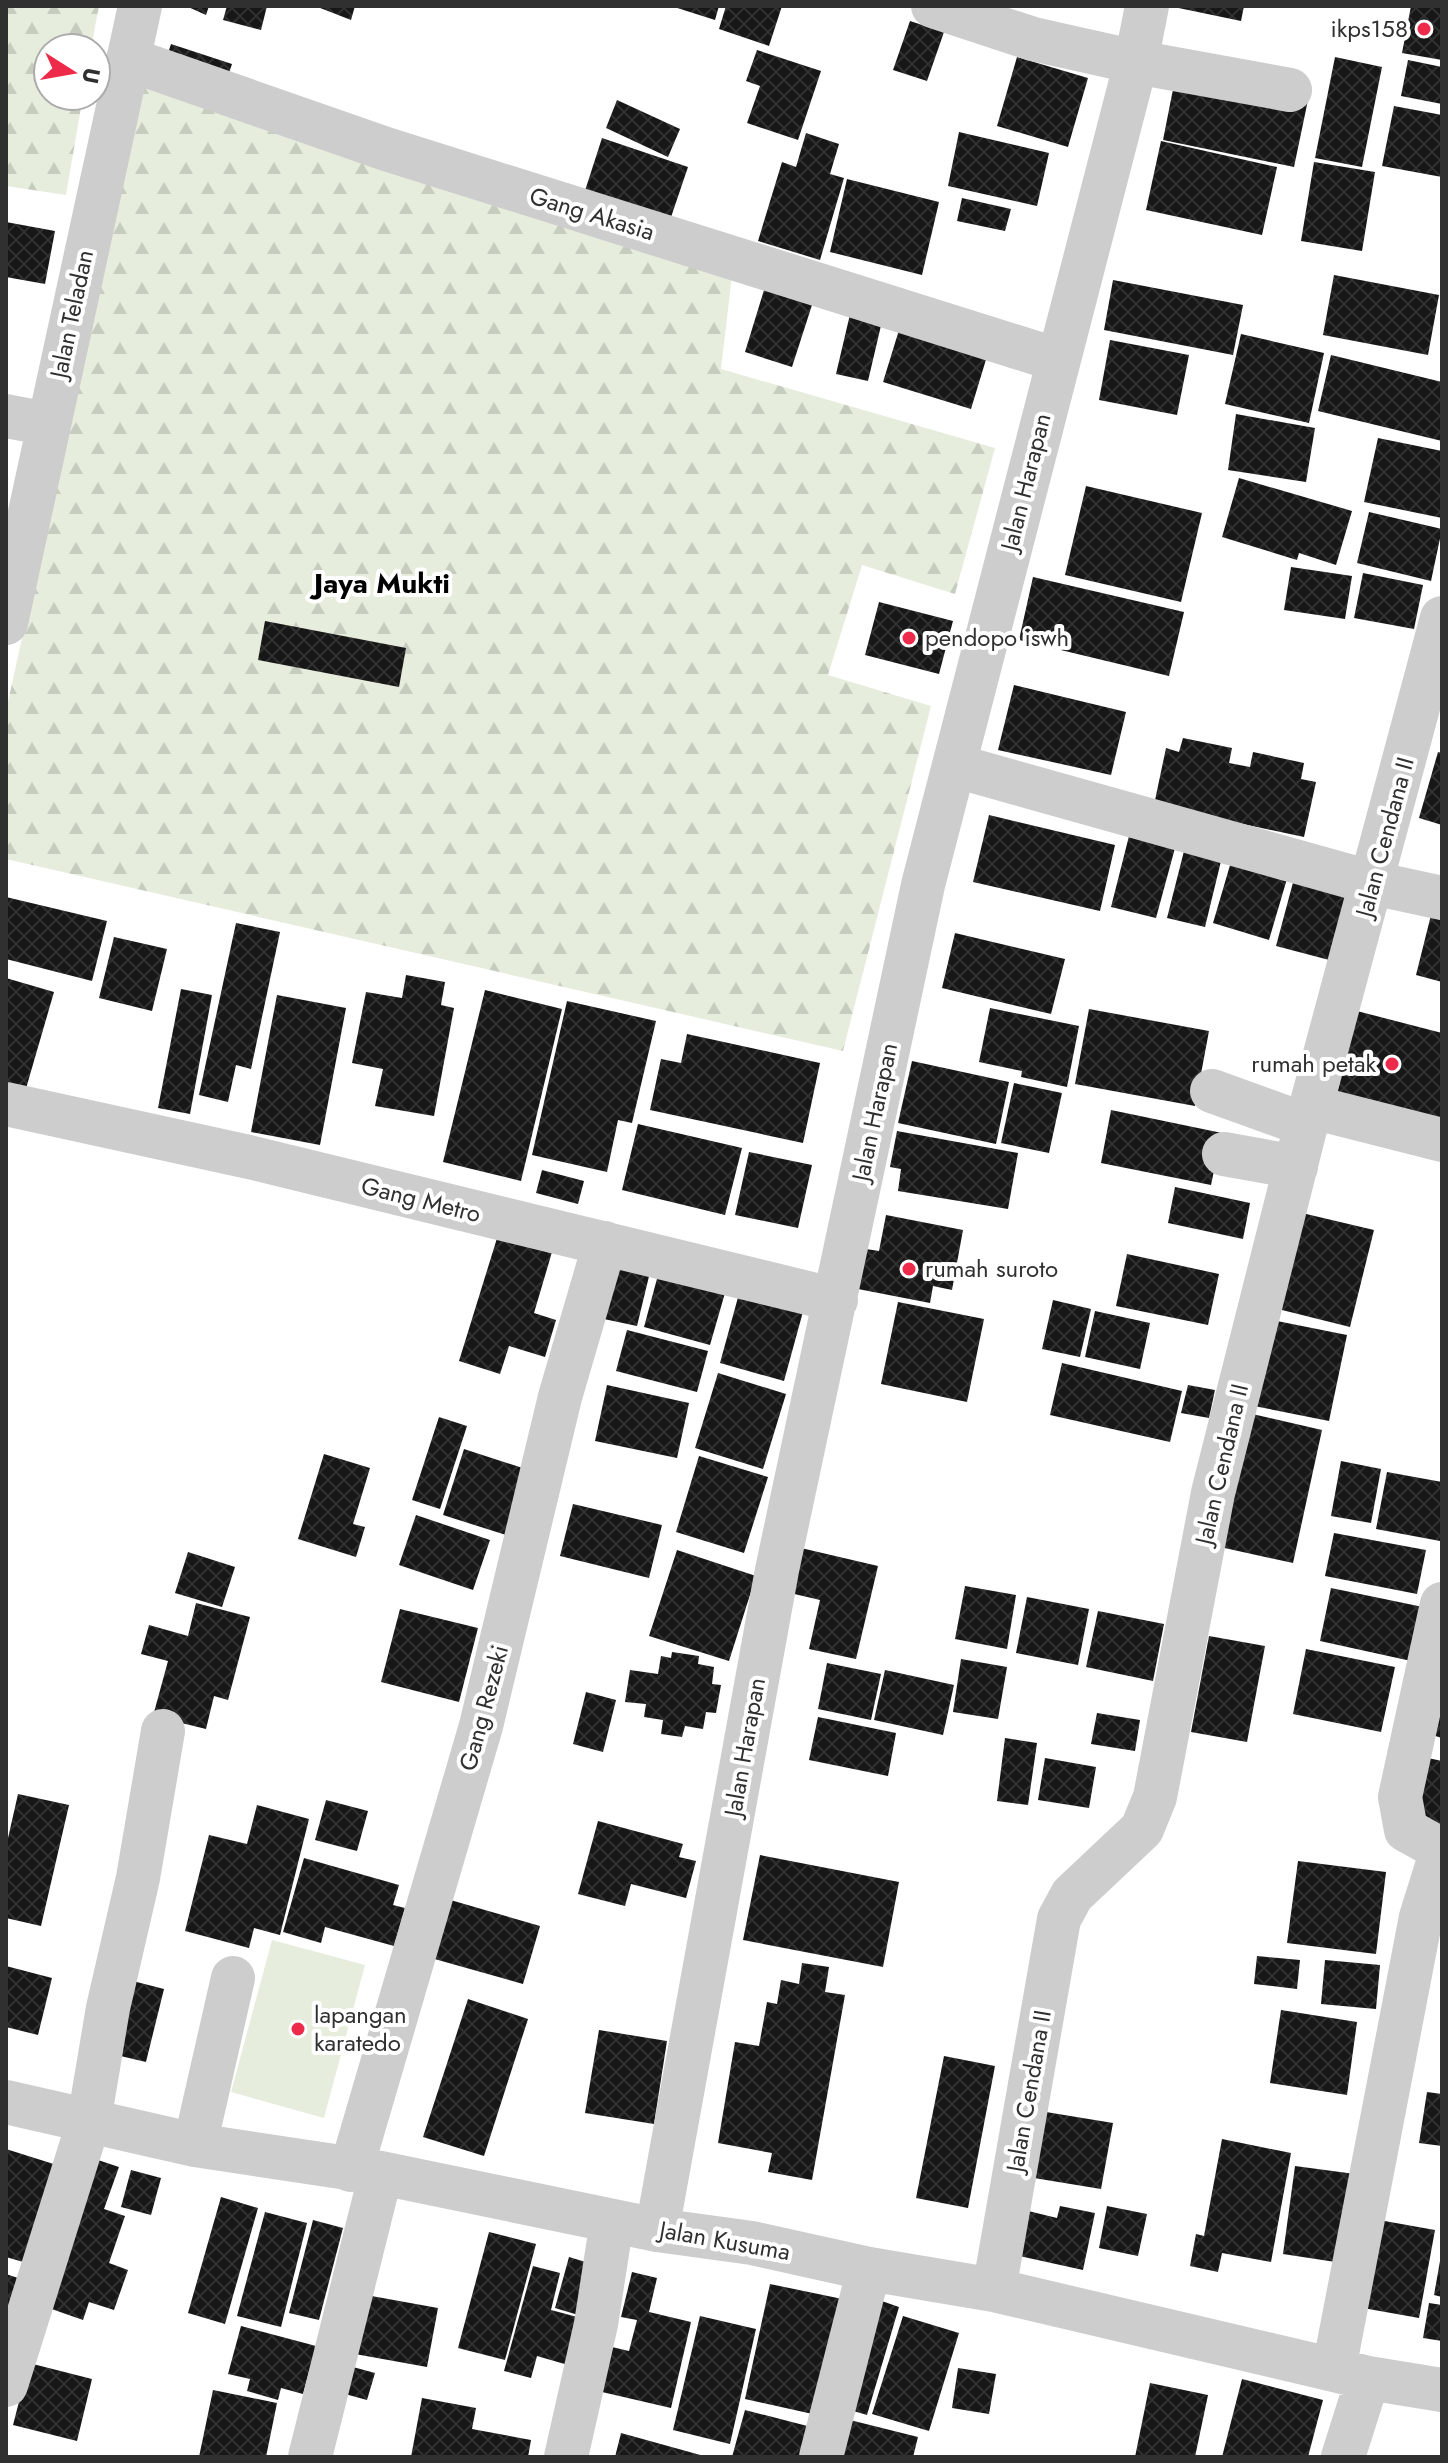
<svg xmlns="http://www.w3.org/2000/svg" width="1448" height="2463" font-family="Jost,sans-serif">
	<defs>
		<pattern id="forest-firs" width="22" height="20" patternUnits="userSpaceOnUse" patternTransform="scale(2)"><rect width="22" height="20" fill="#e7eddd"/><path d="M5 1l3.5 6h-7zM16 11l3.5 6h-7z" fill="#c6ccbe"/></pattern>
		<pattern id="building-cross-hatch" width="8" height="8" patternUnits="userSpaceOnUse" patternTransform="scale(2)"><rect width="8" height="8" fill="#171717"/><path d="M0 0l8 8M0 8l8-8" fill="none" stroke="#303030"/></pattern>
	</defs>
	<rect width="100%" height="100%" fill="#fff"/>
	<!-- green -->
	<path fill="#e7eddd" d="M272,1940L365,1965L324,2118L231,2092Z"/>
	<!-- forest -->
	<path fill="url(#forest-firs)" d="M6,6H99L91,48H48V96H83L66,195L6,186Z
		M145,75L733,267L721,369L995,448L955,594L862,565L828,675L931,706L843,1051L6,859V711Z"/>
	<!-- building -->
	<path fill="url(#building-cross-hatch)" d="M186,6H209L206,15Z
		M227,6H267L261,30L223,20Z
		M315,6H355L351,20Z
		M671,6H719L715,20Z
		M726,6H782L769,46L719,29Z
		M1169,6H1244L1241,21Z
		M1411,6H1442V60L1402,53Z
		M910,21L944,32L927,81L893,70Z
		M171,44L232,64L225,85L164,65Z
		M757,50L821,71L798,140L747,123L760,86L746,81Z
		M1017,57L1088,78L1068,147L997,126Z
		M1335,57L1382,67L1362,167L1315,158Z
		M1408,60L1442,67V104L1401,96Z
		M1176,74L1308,100L1294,167L1163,140Z
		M617,100L680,129L668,157L606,128Z
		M1394,106L1442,115V177L1382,166Z
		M959,132L1049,153L1037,206L948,186Z
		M806,133L839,144L830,174L844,178L820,260L758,241L782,162L796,167Z
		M602,138L688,167L667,229L582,200Z
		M1161,141L1277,167L1262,235L1146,210Z
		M1314,162L1375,172L1362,251L1301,241Z
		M847,179L939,202L922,275L830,252Z
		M962,198L1011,209L1005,231L957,221Z
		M6,222L55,231L45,284L6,277Z
		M1334,275L1439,295L1428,355L1323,335Z
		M1113,280L1243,305L1233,355L1104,330Z
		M764,290L812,305L792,367L745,352Z
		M851,310L883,317L868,381L836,374Z
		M903,317L991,343L971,409L883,382Z
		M1241,334L1324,353L1309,423L1225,404Z
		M1110,340L1189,355L1177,415L1099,400Z
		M1331,355L1442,382V441L1318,411Z
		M1236,414L1315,428L1306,482L1228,470Z
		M1378,438L1442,451V518L1364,502Z
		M1239,478L1352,511L1336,565L1299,553L1297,560L1222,537Z
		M1086,486L1202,513L1181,602L1065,575Z
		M1369,512L1442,529L1431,581L1357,563Z
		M1291,567L1352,576L1345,619L1284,610Z
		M1363,573L1423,585L1414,629L1354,618Z
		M1033,577L1184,612L1169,676L1019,640Z
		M879,602L953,621L939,674L865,655Z
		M265,621L406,648L399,687L258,660Z
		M1014,685L1126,712L1111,775L998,750Z
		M1183,738L1232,748L1229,763L1250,767L1253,752L1304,763L1301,779L1316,782L1304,837L1154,805L1166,748L1179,752Z
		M1438,752L1442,753V825L1419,818Z
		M989,815L1115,845L1100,911L973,882Z
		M1129,836L1175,848L1156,918L1111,907Z
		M1185,847L1222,857L1205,927L1167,918Z
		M1233,855L1289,872L1269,940L1213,923Z
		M1295,875L1352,890L1333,961L1276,946Z
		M6,897L107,921L92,981L6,959Z
		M1433,907L1442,910V982L1416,975Z
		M236,923L280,932L251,1069L236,1065L228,1102L199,1095Z
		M955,933L1065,959L1051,1014L942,988Z
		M114,937L167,949L152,1011L99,998Z
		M406,975L445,982L441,1005L454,1008L434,1116L375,1106L383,1069L352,1063L366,992L402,998Z
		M6,978L54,992L25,1092L6,1087Z
		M181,989L212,995L190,1114L158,1108Z
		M485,990L562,1009L521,1181L443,1162Z
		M277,995L346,1008L320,1145L251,1132Z
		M567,1001L656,1021L632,1123L618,1120L607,1172L532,1155Z
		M990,1008L1079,1026L1067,1087L1021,1077L1022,1071L979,1062Z
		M1089,1009L1209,1031L1195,1106L1075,1084Z
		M1357,1011L1442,1033V1124L1334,1095Z
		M687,1034L820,1063L803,1143L650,1110L661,1059L681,1063Z
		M912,1061L1009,1082L996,1144L898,1123Z
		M1014,1083L1062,1093L1049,1153L1001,1143Z
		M1111,1110L1222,1133L1211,1185L1101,1163Z
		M638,1124L742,1148L725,1215L622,1190Z
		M897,1131L1018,1153L1008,1209L898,1191L901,1169L890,1167Z
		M749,1152L812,1165L798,1228L735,1215Z
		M542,1170L584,1181L578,1204L536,1193Z
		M1175,1187L1250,1203L1243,1239L1168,1223Z
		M1302,1213L1374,1230L1350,1327L1278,1309Z
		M886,1215L963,1230L952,1290L933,1286L930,1303L858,1289L866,1249L879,1251Z
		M498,1235L552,1252L534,1313L556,1320L545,1357L509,1346L500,1374L459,1361Z
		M1127,1254L1219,1274L1208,1325L1116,1306Z
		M612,1259L651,1268L637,1326L599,1318Z
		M658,1275L725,1293L710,1345L644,1327Z
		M740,1290L804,1308L784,1381L720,1363Z
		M1053,1300L1091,1309L1080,1357L1042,1349Z
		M898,1302L984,1319L967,1402L881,1384Z
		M1095,1311L1150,1323L1140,1369L1085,1357Z
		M1272,1320L1347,1335L1329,1421L1254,1406Z
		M627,1330L708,1351L697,1392L616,1371Z
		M1062,1363L1182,1391L1170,1442L1050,1415Z
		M718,1373L786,1394L763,1469L695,1448Z
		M607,1385L689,1403L677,1458L595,1441Z
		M1188,1385L1215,1390L1209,1418L1181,1413Z
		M1248,1413L1322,1430L1293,1563L1220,1547Z
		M439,1417L467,1426L440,1509L412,1500Z
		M464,1449L532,1471L512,1537L443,1515Z
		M324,1454L370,1468L353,1524L365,1527L356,1557L298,1539Z
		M699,1456L768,1477L744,1553L676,1532Z
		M1341,1461L1381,1469L1371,1523L1331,1516Z
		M1387,1472L1442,1482L1440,1541L1376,1529Z
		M573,1504L662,1525L649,1578L560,1556Z
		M416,1515L490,1540L473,1590L399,1565Z
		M1334,1533L1426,1550L1417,1594L1325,1576Z
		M801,1548L878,1566L856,1659L809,1649L820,1600L790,1593Z
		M677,1550L756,1576L729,1661L649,1636Z
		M188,1552L235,1567L222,1607L175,1593Z
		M965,1586L1016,1595L1007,1649L955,1639Z
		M1331,1588L1423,1607L1411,1661L1320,1641Z
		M1027,1597L1089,1609L1078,1665L1016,1653Z
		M196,1603L250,1617L228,1700L214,1696L206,1729L153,1716L168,1661L141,1654L149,1625L188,1636Z
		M400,1609L478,1628L459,1702L381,1682Z
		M1098,1611L1164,1624L1153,1681L1086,1667Z
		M1209,1636L1265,1646L1247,1742L1191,1732Z
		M1306,1649L1395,1667L1381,1732L1293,1714Z
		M672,1652L699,1656L698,1664L714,1667L712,1684L721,1685L716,1713L706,1712L703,1729L685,1726L682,1737L661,1734L663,1720L644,1717L646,1704L625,1702L630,1670L658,1674L661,1656L671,1658Z
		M961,1659L1007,1667L998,1719L953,1712Z
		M827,1663L881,1674L871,1720L818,1709Z
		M885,1670L954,1685L943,1735L874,1720Z
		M586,1692L616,1700L603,1752L573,1744Z
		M1442,1700V1738L1432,1735Z
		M1097,1713L1140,1720L1135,1751L1091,1744Z
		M818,1717L896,1733L888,1776L809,1760Z
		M1005,1738L1037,1743L1028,1805L997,1801Z
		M1045,1758L1096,1767L1089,1808L1038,1800Z
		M1428,1758L1442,1761V1826L1414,1820Z
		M18,1794L69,1805L41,1926L6,1918V1847Z
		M326,1800L368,1811L357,1851L315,1840Z
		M257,1805L309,1819L280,1935L254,1928L249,1948L185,1931L209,1835L247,1844Z
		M598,1821L683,1844L679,1857L696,1861L686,1898L631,1884L625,1906L578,1894Z
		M760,1855L899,1882L883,1967L743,1940Z
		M304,1858L399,1885L393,1905L405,1908L394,1946L325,1927L321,1943L283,1932Z
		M1298,1861L1386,1872L1376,1954L1287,1943Z
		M447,1899L540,1926L523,1984L431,1958Z
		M1257,1956L1300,1960L1297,1989L1254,1984Z
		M1325,1960L1380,1965L1376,2009L1321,2004Z
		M802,1963L829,1967L825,1992L845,1995L812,2180L768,2172L772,2153L718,2143L735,2042L759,2046L767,2002L777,2004L781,1980L799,1984Z
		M6,1966L52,1978L38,2035L6,2027Z
		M129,1980L164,1989L146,2062L112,2054Z
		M468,1999L528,2019L484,2156L423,2137Z
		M1281,2010L1357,2022L1347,2095L1270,2083Z
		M599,2030L667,2041L654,2124L585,2113Z
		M944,2056L995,2066L968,2208L916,2198Z
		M1427,2092L1442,2094V2146L1419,2143Z
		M1046,2112L1113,2123L1101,2189L1034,2178Z
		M1222,2139L1291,2153L1271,2262L1222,2253L1218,2272L1190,2266L1196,2234L1204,2236Z
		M6,2149L60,2166L30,2264L6,2257Z
		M92,2158L119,2167L104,2209L125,2216L109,2263L128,2270L114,2310L89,2302L83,2320L43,2306Z
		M1295,2166L1355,2174L1342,2263L1283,2254Z
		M131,2170L161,2178L151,2215L121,2207Z
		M221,2197L258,2208L225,2324L188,2313Z
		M1060,2206L1095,2213L1083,2270L1006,2253L1016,2208L1057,2218Z
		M1107,2206L1147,2214L1138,2256L1099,2248Z
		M265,2212L307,2223L281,2327L237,2316Z
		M313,2220L343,2228L319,2320L289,2313Z
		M1379,2220L1435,2230L1419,2318L1363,2308Z
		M489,2232L536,2244L505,2360L458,2348Z
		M569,2257L599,2266L585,2317L555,2308Z
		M1440,2261H1442V2297L1434,2295Z
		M533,2266L560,2273L551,2310L581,2318L568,2365L537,2356L531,2378L504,2371Z
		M632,2272L657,2278L649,2312L691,2322L671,2408L602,2392L612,2347L629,2351L637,2320L621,2317Z
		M6,2274L24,2280L14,2314L6,2311Z
		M770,2284L852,2301L826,2417L745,2399Z
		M366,2295L438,2308L427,2367L355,2354Z
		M876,2299L899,2307L867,2415L843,2408Z
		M1429,2303L1442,2305V2341L1423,2338Z
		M700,2316L756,2329L730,2444L673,2430Z
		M903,2316L959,2333L929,2431L872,2414Z
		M241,2326L316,2346L303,2394L281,2388L278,2400L247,2391L250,2379L228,2374Z
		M29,2363L92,2379L77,2441L13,2425Z
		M342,2364L375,2373L367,2400L334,2391Z
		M958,2368L996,2374L989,2414L952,2408Z
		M1242,2379L1323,2400L1308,2457H1222Z
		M1150,2383L1208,2395L1195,2457H1135Z
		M213,2390L277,2403L266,2457H199Z
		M422,2398L476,2408L472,2429L531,2440L528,2457H411Z
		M745,2410L815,2428L807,2457H732Z
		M842,2418L918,2437L913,2457H831Z
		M621,2433L704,2456V2457H615Z"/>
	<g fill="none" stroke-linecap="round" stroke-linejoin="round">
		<!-- minor -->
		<path stroke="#cdcdcd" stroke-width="44" d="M933,6L1033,39L1136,62L1290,90
			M128,59L386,149L1058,360
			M6,416L48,424
			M6,623L140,6
			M956,766L1373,883L1442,898
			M1212,1091L1306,1125
			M6,1104L249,1157L836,1300
			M1312,1107L1442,1140
			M1224,1154L1296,1167
			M6,2102L195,2145L381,2173L657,2230L752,2243L869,2269L994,2290L1368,2378L1442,2390
			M195,2145L233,1978
			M351,2170L481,1726L560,1397L605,1243
			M657,2230L777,1570L923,885L1136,62L1147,6
			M994,2290L1059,1919L1072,1895L1142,1829L1155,1797L1213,1493L1306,1125L1442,618
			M1334,2369L1421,1917L1442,1850L1406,1830L1400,1797L1442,1604
			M6,2385L89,2121L108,2008L138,1878L163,1731
			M310,2457L381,2173
			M566,2457L596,2324L612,2221
			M821,2457L869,2269
			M1343,2457L1368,2378"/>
	</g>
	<!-- markers -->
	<g fill="#ee2a4a" stroke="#fff" stroke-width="3">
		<circle cx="1424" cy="29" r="8"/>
		<circle cx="909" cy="638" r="8"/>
		<circle cx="1392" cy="1064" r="8"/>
		<circle cx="909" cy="1269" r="8"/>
		<circle cx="298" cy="2029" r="8"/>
	</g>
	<g text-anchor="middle" stroke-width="8" stroke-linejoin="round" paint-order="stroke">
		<!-- poi labels -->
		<g font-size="24" fill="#303030" stroke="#fff" text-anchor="start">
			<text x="1408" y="37" text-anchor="end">ikps158</text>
			<text x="925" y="646">pendopo iswh</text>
			<text x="1376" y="1072" text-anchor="end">rumah petak</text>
			<text x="925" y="1277">rumah suroto</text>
			<text x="314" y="2023">lapangan<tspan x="314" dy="28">karatedo</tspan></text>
		</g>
		<!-- street labels -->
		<g font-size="24" fill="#303030" stroke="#fff">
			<text transform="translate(592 214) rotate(17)" y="8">Gang Akasia</text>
			<text transform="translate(72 314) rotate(-78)" y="8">Jalan Teladan</text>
			<text transform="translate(1026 482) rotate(-76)" y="8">Jalan Harapan</text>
			<text transform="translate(1385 837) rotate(-75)" y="8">Jalan Cendana II</text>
			<text transform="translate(875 1112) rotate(-78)" y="8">Jalan Harapan</text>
			<text transform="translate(421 1200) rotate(14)" y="8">Gang Metro</text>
			<text transform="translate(1222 1464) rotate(-77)" y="8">Jalan Cendana II</text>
			<text transform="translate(484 1708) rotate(-75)" y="8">Gang Rezeki</text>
			<text transform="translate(745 1747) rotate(-80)" y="8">Jalan Harapan</text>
			<text transform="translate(1029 2091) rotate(-80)" y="8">Jalan Cendana II</text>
			<text transform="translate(725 2241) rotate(10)" y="8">Jalan Kusuma</text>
		</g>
		<!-- quarter labels -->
		<g font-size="28" font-weight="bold" fill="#000" stroke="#fff">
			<text x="382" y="593">Jaya Mukti</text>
		</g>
	</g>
	<!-- border -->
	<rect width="1448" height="2463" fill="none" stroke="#303030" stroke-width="16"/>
	<!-- north arrow -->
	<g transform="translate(72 72) rotate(101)"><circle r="38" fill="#ffffff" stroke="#acacac" stroke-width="2"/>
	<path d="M0-6L14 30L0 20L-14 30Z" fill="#ee2a4a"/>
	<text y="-12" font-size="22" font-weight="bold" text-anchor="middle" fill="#303030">U</text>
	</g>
</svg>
